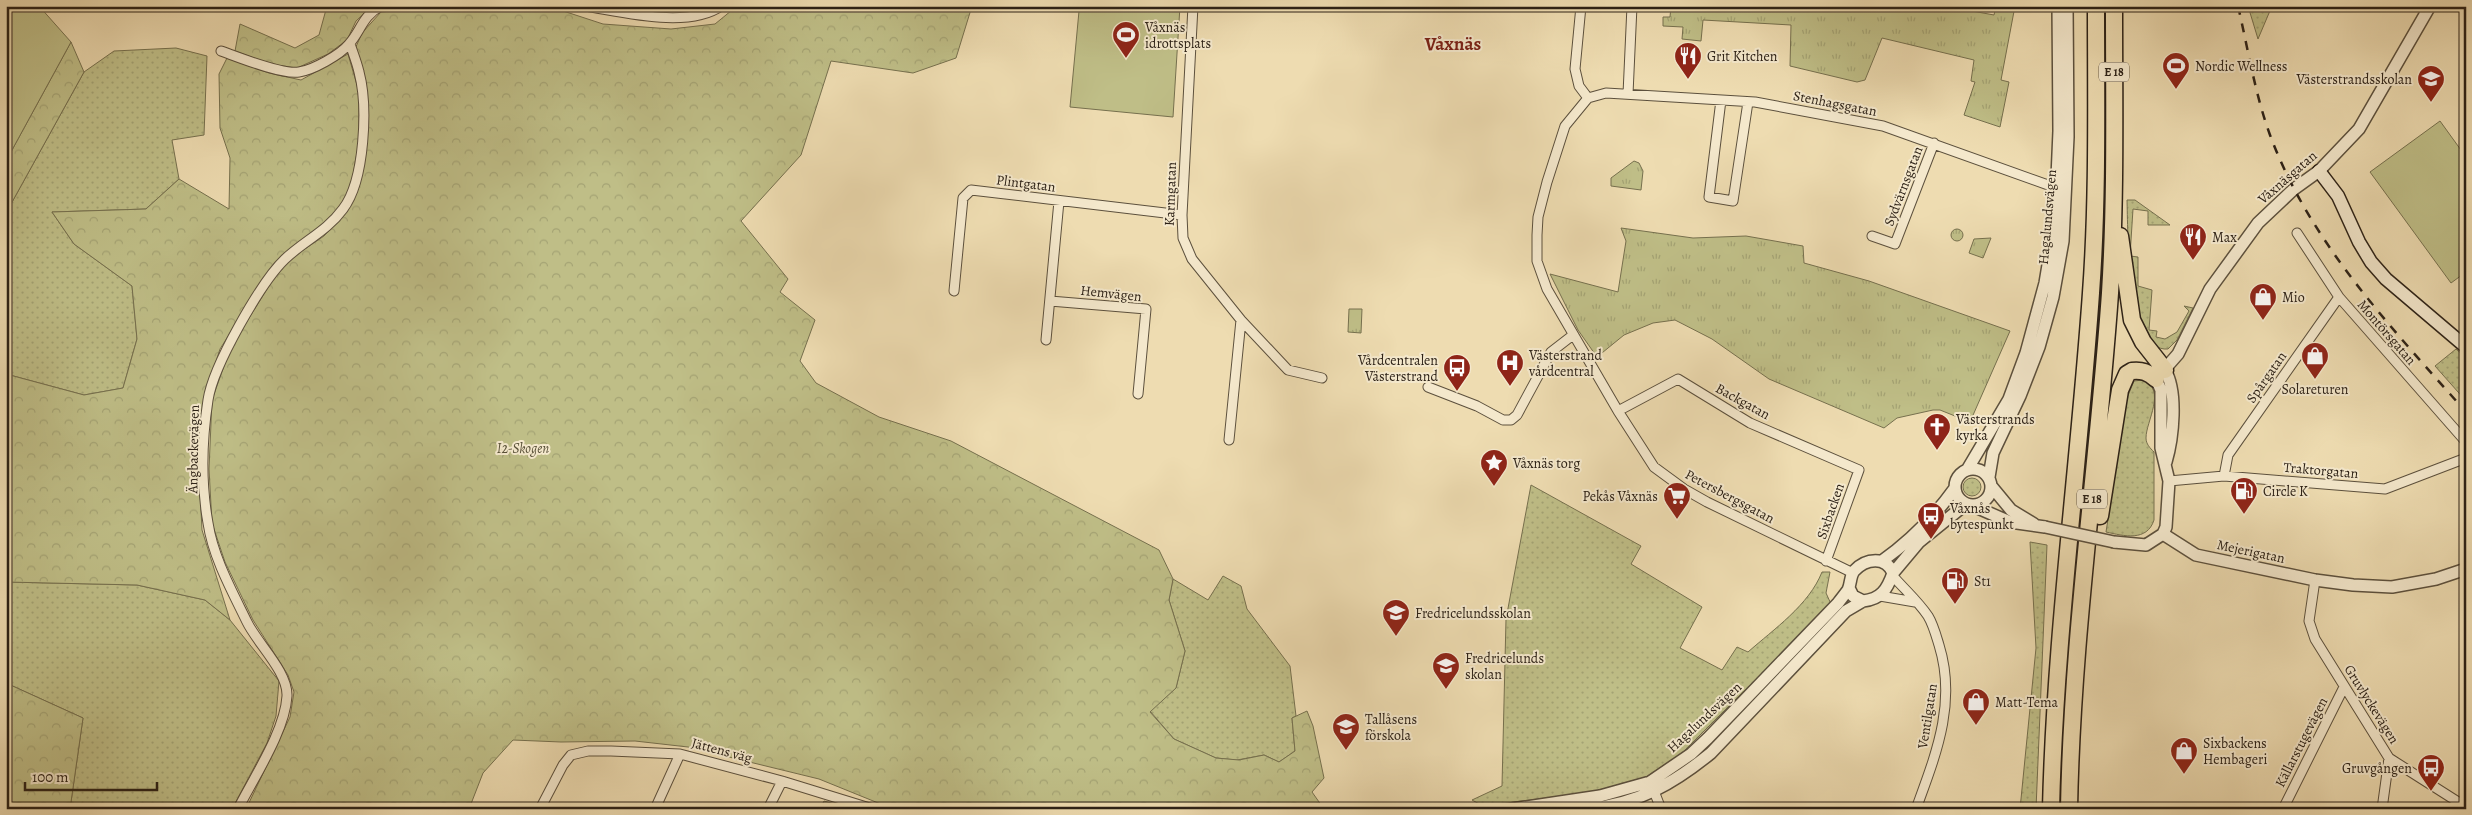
<svg xmlns="http://www.w3.org/2000/svg" width="2472" height="815" font-family="Alegreya,serif">
	<defs>
		<pattern id="grass-dots" width="8" height="8" patternUnits="userSpaceOnUse" patternTransform="scale(1.25)"><rect width="8" height="8" fill="#bfbe87"/><path d="M2 2h.1M6 6h.1" fill="none" stroke="#a4a374" stroke-width="1.8" stroke-linecap="round"/></pattern>
		<pattern id="forest-crowns" width="20" height="18" patternUnits="userSpaceOnUse" patternTransform="scale(1.25)"><rect width="20" height="18" fill="#bfbe87"/><path d="M2 6a3 3 0 1 1 6 0M12 15a3 3 0 1 1 6 0" fill="none" stroke="#a4a374"/></pattern>
		<pattern id="park-tufts" width="24" height="20" patternUnits="userSpaceOnUse" patternTransform="scale(1.25)"><rect width="24" height="20" fill="#bfbe87"/><path d="M3 7l-1-3M5 7V3M7 7l1-3M15 17l-1-3M17 17v-4M19 17l1-3" fill="none" stroke="#a4a374"/></pattern>
	</defs>
	<rect width="100%" height="100%" fill="#eedcb1"/>
	<filter id="stains"><feTurbulence type="fractalNoise" baseFrequency=".004" numOctaves="4"/><feColorMatrix values="0 0 0 0 .2 0 0 0 0 .09 0 0 0 0 .02 0 0 0 .5 -.17"/></filter>
	<radialGradient id="worn" r=".72"><stop offset=".6" stop-color="#630" stop-opacity="0"/><stop offset="1" stop-color="#630" stop-opacity=".3"/></radialGradient>
	<!-- grass -->
	<path fill="url(#grass-dots)" stroke="#76704e" d="M2248,6H2272L2258,39Z
		M176,48L207,56L204,135L172,140L179,179L146,209L52,212L74,244L132,286L137,339L123,388L84,395L6,374V213L84,72L114,51Z
		M2127,200H2135L2170,225H2148V211L2133,209L2130,256L2138,257V286L2152,290L2149,330L2157,331L2156,337L2165,339L2177,332L2189,311L2184,306L2193,308L2177,340L2168,349C2126,353 2128,228 2127,200Z
		M2456,349L2466,358V401L2435,366Z
		M2143,380C2167,390 2146,421 2146,438C2146,444 2150,448 2154,452V520C2147,542 2124,536 2106,532L2127,398L2134,381Z
		M1963 487a9 9 0 1 1 18 0a9 9 0 1 1-18 0Z
		M1531,485L1641,546L1631,564L1702,607L1680,648L1722,670L1737,647L1748,652C1774,629 1809,605 1822,572H1830L1826,593L1831,604L1681,754L1646,777L1592,792L1483,806L1472,800L1502,786L1506,619Z
		M2030,542L2047,545L2036,809H2020L2036,648Z
		M1223,576L1241,586L1247,609L1290,666L1296,716L1292,718L1295,751L1279,762L1264,755L1237,760L1216,758L1174,739L1150,711L1176,688L1185,651L1169,600L1173,579L1208,600Z
		M6,582L137,585L205,600L230,620L279,681L276,716L267,743L232,809H70L83,718L6,683Z
		M824,801L853,809H820Z"/>
	<!-- forest -->
	<path fill="url(#forest-crowns)" stroke="#76704e" d="M327,6H372L356,21L347,40L328,54L297,68L270,64L235,51L240,24L295,48L319,35Z
		M737,6H972L956,58L913,73L831,61L801,155L741,221L788,279L780,292L815,320L800,361L816,383L879,417L951,441L1159,550L1173,579L1169,600L1185,651L1176,688L1150,712L1174,739L1216,758L1239,760L1264,755L1279,762L1295,751L1292,718L1307,711L1313,726L1324,778L1312,792L1324,809H893L819,779L688,747L635,741L561,742L513,740L483,773L469,809H246L290,717L294,692L288,675L253,620L225,562L212,523L209,469L212,400L230,349L275,276L290,259L324,236L347,212L357,188L367,141L355,49L362,33L381,12L414,9L551,7L603,24L671,29L715,24Z
		M71,42L84,72L6,213V161Z
		M348,54L359,92V141L351,187L342,206L319,231L268,273L220,349L205,396L199,471L202,530L230,620L205,600L137,585L6,582V374L84,395L123,388L137,339L132,286L74,244L52,212L146,209L179,179L229,209L230,158L220,128L219,74L227,58L269,73L301,80Z
		M6,683L83,718L70,809H6Z"/>
	<!-- park -->
	<path fill="url(#park-tufts)" stroke="#76704e" d="M1671,6H1961V9L1994,15L1996,6H2015L2001,80L2009,82L2000,127L1964,115L1975,82L1971,81L1974,60L1882,38L1865,80L1857,82L1790,66L1791,25L1703,20L1701,41L1682,39L1683,27L1663,26V17H1670Z
		M1634,161L1639,163L1643,171L1641,190L1611,186V178Z
		M1621,228L1693,238L1746,236L1803,246L1804,263L1869,281L2010,331L1970,422L1940,410H1933L1897,418L1884,428L1769,379L1712,339L1675,320L1653,323L1624,335L1597,357L1578,330L1550,274L1618,292L1626,241Z
		M1951 235a6 6 0 1 1 12 0a6 6 0 1 1-12 0Z
		M1991,238L1983,258L1969,253L1974,239Z
		M1349,309H1362L1361,333L1348,332Z"/>
	<!-- garden -->
	<path fill="#bfbe87" stroke="#76704e" d="M6,6H39L71,42L6,161Z
		M1027,6H1180L1173,117L1070,107L1079,11Z
		M2440,121L2466,157V272L2451,283L2370,172Z"/>
	<g fill="none" stroke-linecap="round" stroke-linejoin="round">
		<defs>
			<path id="minor" d="M585,6C623,12 688,29 721,6
				M1193,6L1182,215L1183,238L1192,259L1241,320L1288,370L1322,378
				M1581,6L1575,69L1579,86L1588,98
				M221,51C238,57 282,75 299,72C313,70 340,55 349,44C361,31 362,16 381,6
				M1628,94L1632,6
				M1721,100L1709,197L1733,201L1748,102
				M2297,233L2339,297L2466,442
				M1872,236L1895,244L1934,143
				M954,291L963,198L971,190L1182,215
				M1050,301L1146,309L1138,394
				M1046,340L1059,201
				M1428,387L1477,406L1503,420H1511L1517,415L1551,352L1573,335
				M1618,411L1678,379L1750,423L1859,470L1826,561
				M1229,440L1241,320
				M2224,476L2228,455L2339,297
				M2169,481L2224,476L2385,489L2466,458
				M1853,573L1707,502L1684,489L1654,467L1618,411L1547,289L1537,261V235L1538,217L1547,182L1565,126L1588,98L1606,93L1755,102L1883,126L2062,190
				M1892,575C1904,589 1918,601 1928,616C1933,624 1936,635 1939,645C1957,703 1936,754 1916,809
				M2315,580L2309,621L2315,639L2389,758L2466,807
				M1880,596L1915,602
				M1652,786L1661,809
				M238,809C254,777 285,731 287,696C288,672 257,643 247,622C232,591 213,557 208,523C201,484 202,439 208,400C213,366 261,282 285,259C304,241 327,231 343,209C365,180 368,106 359,72C357,63 353,53 350,44
				M540,809L563,765L571,755L588,751H611L680,754L782,781L873,809
				M655,809L680,754
				M768,809L782,781
				M2283,809L2344,687
				M2382,809L2389,758"/>
			<path id="tertiary" d="M2165,370C2178,392 2173,438 2166,462
				M1955 487a18 18 0 1 1 36 0a18 18 0 1 1-36 0Z
				M1967,470L2009,399L2026,353L2045,283L2055,223L2059,131L2058,6
				M1989,477L1993,453L2020,396L2039,347L2053,297L2063,241L2068,137L2067,6
				M1992,487L2011,510L2034,524
				M1971,505L2010,522L2045,527
				M2163,534L2196,555L2315,580L2353,585L2392,587L2436,579L2466,569
				M2114,542L2146,545L2163,534L2166,527L2169,481L2161,448V390L2156,379L2178,354L2210,289L2258,223L2294,189L2319,171L2359,129L2430,6
				M1882,561C1910,541 1935,516 1955,488
				M1893,573L1919,542L1966,504
				M1512,809L1600,796L1650,782L1691,754L1708,738L1838,603C1842,598 1845,594 1848,590C1851,584 1850,576 1854,571C1866,558 1886,556 1893,573C1887,590 1881,599 1863,601L1853,596L1849,588
				M1587,809C1638,804 1673,784 1711,753L1846,611L1863,601"/>
			<path id="secondary" d="M2319,171L2338,196L2359,242L2371,262L2386,279L2466,347"/>
			<path id="motorway" d="M2120,236L2132,320L2143,342L2165,370
				M2100,516L2120,390L2127,374L2132,371C2142,370 2148,372 2156,379
				M2051,809C2055,637 2079,465 2091,293C2098,198 2096,102 2096,6
				M2069,809C2072,636 2098,465 2110,293C2116,198 2114,102 2114,6"/>
		</defs>
		<!-- minor casing -->
		<use href="#minor" stroke="#5c503d" stroke-width="11"/>
		<!-- tertiary casing -->
		<use href="#tertiary" stroke="#5c503d" stroke-width="14"/>
		<!-- secondary casing -->
		<use href="#secondary" stroke="#2c2116" stroke-width="15"/>
		<!-- motorway casing -->
		<use href="#motorway" stroke="#2c2116" stroke-width="19"/>
		<!-- minor -->
		<use href="#minor" stroke="#f4e8cc" stroke-width="9"/>
		<!-- tertiary -->
		<use href="#tertiary" stroke="#f4e8cc" stroke-width="11"/>
		<!-- secondary -->
		<use href="#secondary" stroke="#f4e8cc" stroke-width="12"/>
		<!-- motorway -->
		<use href="#motorway" stroke="#eedcb1" stroke-width="16"/>
		<!-- rail -->
		<path stroke="#2c2116" stroke-width="2.5" stroke-dasharray="9 9" stroke-linecap="butt" d="M2238,6C2248,49 2255,94 2270,135C2310,243 2391,327 2466,412"/>
		<defs>
			<path id="tertiary-bridge" d="M2045,527L2114,542"/>
		</defs>
		<!-- tertiary-bridge casing -->
		<use href="#tertiary-bridge" stroke="#5c503d" stroke-width="14" stroke-linecap="butt"/>
		<!-- tertiary-bridge -->
		<use href="#tertiary-bridge" stroke="#f4e8cc" stroke-width="11"/>
	</g>
	<!-- icons -->
	<defs>
		<symbol id="stadium-pin" viewBox="-11 -11 22 30"><path d="M0 17L-7.5 6A9.5 9.5 0 1 1 7.5 6Z" fill="#8f2418" stroke="#f4e8cc"/><path d="M0-5a6.5 5 0 1 0 0 10a6.5 5 0 1 0 0-10ZM-3.5-1.8h7v3.6h-7Z" fill="#fff"/></symbol>
		<symbol id="restaurant-pin" viewBox="-11 -11 22 30"><path d="M0 17L-7.5 6A9.5 9.5 0 1 1 7.5 6Z" fill="#8f2418" stroke="#f4e8cc"/><path d="M-5-6h1v4h1v-4h1v4h1v-4h1v5L-1.5 .5V6h-2V.5L-5-1ZM5-6V6H3V1.5H1.5Q1.5-4 5-6Z" fill="#fff"/></symbol>
		<symbol id="school-pin" viewBox="-11 -11 22 30"><path d="M0 17L-7.5 6A9.5 9.5 0 1 1 7.5 6Z" fill="#8f2418" stroke="#f4e8cc"/><path d="M0-5L7-2L0 1L-7-2ZM-4 1L0 2.5L4 1V4Q0 6-4 4Z" fill="#fff"/></symbol>
		<symbol id="shop-pin" viewBox="-11 -11 22 30"><path d="M0 17L-7.5 6A9.5 9.5 0 1 1 7.5 6Z" fill="#8f2418" stroke="#f4e8cc"/><path d="M-5-2.5h2.3a2.7 3.5 0 0 1 5.4 0H5L5.5 6h-11ZM-1.5-2.5h3a1.5 2.3 0 0 0-3 0Z" fill="#fff"/></symbol>
		<symbol id="hospital-pin" viewBox="-11 -11 22 30"><path d="M0 17L-7.5 6A9.5 9.5 0 1 1 7.5 6Z" fill="#8f2418" stroke="#f4e8cc"/><path d="M-5-5h3v3.5h4V-5h3V5h-3V1.5h-4V5h-3Z" fill="#fff"/></symbol>
		<symbol id="bus-pin" viewBox="-11 -11 22 30"><path d="M0 17L-7.5 6A9.5 9.5 0 1 1 7.5 6Z" fill="#8f2418" stroke="#f4e8cc"/><path d="M-5-6H5V4H4V6H2V4H-2V6H-4V4H-5ZM-3.5-4V0h7V-4ZM-3.5 1.2v1.5H-2V1.2ZM2 1.2v1.5H3.5V1.2Z" fill="#fff"/></symbol>
		<symbol id="church-pin" viewBox="-11 -11 22 30"><path d="M0 17L-7.5 6A9.5 9.5 0 1 1 7.5 6Z" fill="#8f2418" stroke="#f4e8cc"/><path d="M-1.2-6h2.4v3.5h3.3v2.4h-3.3V6h-2.4V-.1h-3.3v-2.4h3.3Z" fill="#fff"/></symbol>
		<symbol id="sight-pin" viewBox="-11 -11 22 30"><path d="M0 17L-7.5 6A9.5 9.5 0 1 1 7.5 6Z" fill="#8f2418" stroke="#f4e8cc"/><path d="M0-6L1.8-2.2L6-1.7L2.9 1.2L3.7 5.4L0 3.3L-3.7 5.4L-2.9 1.2L-6-1.7L-1.8-2.2Z" fill="#fff"/></symbol>
		<symbol id="fuel-pin" viewBox="-11 -11 22 30"><path d="M0 17L-7.5 6A9.5 9.5 0 1 1 7.5 6Z" fill="#8f2418" stroke="#f4e8cc"/><path d="M-5.5-6h7V0h2V4h1.3V-2.5L3-4.5l.8-.8L6-3V5H2.5V1h-1V6h-7ZM-4.2-4.7v3.2H.2V-4.7Z" fill="#fff"/></symbol>
		<symbol id="supermarket-pin" viewBox="-11 -11 22 30"><path d="M0 17L-7.5 6A9.5 9.5 0 1 1 7.5 6Z" fill="#8f2418" stroke="#f4e8cc"/><path d="M-6-5.5h2.5l.6 2H6L4.5 2H-2.5L-4.4-4H-6ZM-1.5 3.2a1.3 1.3 0 1 0 .1 0ZM3 3.2a1.3 1.3 0 1 0 .1 0Z" fill="#fff"/></symbol>
	</defs>
	<g fill-rule="evenodd">
		<use href="#stadium-pin" x="1110" y="19" width="32" height="43"/>
		<use href="#restaurant-pin" x="1672" y="40" width="32" height="43"/>
		<use href="#stadium-pin" x="2160" y="50" width="32" height="43"/>
		<use href="#school-pin" x="2415" y="63" width="32" height="43"/>
		<use href="#restaurant-pin" x="2177" y="221" width="32" height="43"/>
		<use href="#shop-pin" x="2247" y="281" width="32" height="43"/>
		<use href="#shop-pin" x="2299" y="340" width="32" height="43"/>
		<use href="#hospital-pin" x="1494" y="347" width="32" height="43"/>
		<use href="#bus-pin" x="1441" y="352" width="32" height="43"/>
		<use href="#church-pin" x="1921" y="411" width="32" height="43"/>
		<use href="#sight-pin" x="1478" y="447" width="32" height="43"/>
		<use href="#fuel-pin" x="2228" y="475" width="32" height="43"/>
		<use href="#supermarket-pin" x="1661" y="480" width="32" height="43"/>
		<use href="#bus-pin" x="1915" y="500" width="32" height="43"/>
		<use href="#fuel-pin" x="1939" y="565" width="32" height="43"/>
		<use href="#school-pin" x="1380" y="597" width="32" height="43"/>
		<use href="#school-pin" x="1430" y="650" width="32" height="43"/>
		<use href="#shop-pin" x="1960" y="686" width="32" height="43"/>
		<use href="#school-pin" x="1330" y="711" width="32" height="43"/>
		<use href="#shop-pin" x="2168" y="735" width="32" height="43"/>
		<use href="#bus-pin" x="2415" y="752" width="32" height="43"/>
	</g>
	<g text-anchor="middle" stroke-width="4" stroke-linejoin="round" paint-order="stroke">
		<!-- shield labels -->
		<g fill="#f4e8cc" stroke="#685d4d" stroke-width="1">
			<rect x="2099" y="62.5" width="30" height="19" rx="4"/>
			<rect x="2077" y="489.5" width="30" height="19" rx="4"/>
		</g>
		<g font-size="12" font-weight="bold" fill="#2c2116">
			<text x="2114" y="76">E 18</text>
			<text x="2092" y="503">E 18</text>
		</g>
		<!-- poi labels -->
		<g font-size="14" fill="#2c2116" stroke="#f4e8cc" text-anchor="start">
			<text x="1145" y="32">Våxnäs<tspan x="1145" dy="16">idrottsplats</tspan></text>
			<text x="1707" y="61">Grit Kitchen</text>
			<text x="2195" y="71">Nordic Wellness</text>
			<text x="2412" y="84" text-anchor="end">Västerstrandsskolan</text>
			<text x="2212" y="242">Max</text>
			<text x="2282" y="302">Mio</text>
			<text x="1529" y="360">Västerstrand<tspan x="1529" dy="16">vårdcentral</tspan></text>
			<text x="1438" y="365" text-anchor="end">Vårdcentralen<tspan x="1438" dy="16">Västerstrand</tspan></text>
			<text x="2315" y="394" text-anchor="middle">Solareturen</text>
			<text x="1956" y="424">Västerstrands<tspan x="1956" dy="16">kyrka</tspan></text>
			<text x="1513" y="468">Våxnäs torg</text>
			<text x="2263" y="496">Circle K</text>
			<text x="1658" y="501" text-anchor="end">Pekås Våxnäs</text>
			<text x="1950" y="513">Våxnås<tspan x="1950" dy="16">bytespunkt</tspan></text>
			<text x="1974" y="586">St1</text>
			<text x="1415" y="618">Fredricelundsskolan</text>
			<text x="1465" y="663">Fredricelunds<tspan x="1465" dy="16">skolan</tspan></text>
			<text x="1995" y="707">Matt-Tema</text>
			<text x="1365" y="724">Tallåsens<tspan x="1365" dy="16">förskola</tspan></text>
			<text x="2203" y="748">Sixbackens<tspan x="2203" dy="16">Hembageri</tspan></text>
			<text x="2412" y="773" text-anchor="end">Gruvgången</text>
		</g>
		<!-- street labels -->
		<g font-size="14" fill="#2c2116" stroke="#f4e8cc">
			<text transform="translate(1835 103) rotate(11)" y="5">Stenhagsgatan</text>
			<text transform="translate(2287 177) rotate(-41)" y="5">Våxnäsgatan</text>
			<text transform="translate(1026 183) rotate(7)" y="5">Plintgatan</text>
			<text transform="translate(1903 186) rotate(-69)" y="5">Sydvärnsgatan</text>
			<text transform="translate(1170 194) rotate(-88)" y="5">Karmgatan</text>
			<text transform="translate(2047 217) rotate(-85)" y="5">Hagalundsvägen</text>
			<text transform="translate(1111 293) rotate(6)" y="5">Hemvägen</text>
			<text transform="translate(2387 332) rotate(49)" y="5">Montörsgatan</text>
			<text transform="translate(2266 377) rotate(-55)" y="5">Spårgatan</text>
			<text transform="translate(1743 401) rotate(29)" y="5">Backgatan</text>
			<text transform="translate(193 449) rotate(-89)" y="5">Ängbackevägen</text>
			<text transform="translate(2321 470) rotate(5)" y="5">Traktorgatan</text>
			<text transform="translate(1730 496) rotate(28)" y="5">Petersbergsgatan</text>
			<text transform="translate(1830 511) rotate(-71)" y="5">Sixbacken</text>
			<text transform="translate(2251 551) rotate(12)" y="5">Mejerigatan</text>
			<text transform="translate(2372 704) rotate(58)" y="5">Gruvlyckevägen</text>
			<text transform="translate(1927 716) rotate(-81)" y="5">Ventilgatan</text>
			<text transform="translate(1704 717) rotate(-43)" y="5">Hagalundsvägen</text>
			<text transform="translate(2301 742) rotate(-63)" y="5">Källarstugevägen</text>
			<text transform="translate(722 750) rotate(15)" y="5">Jättens väg</text>
		</g>
		<!-- park labels -->
		<g font-size="14" font-style="italic" fill="#585038" stroke="#f4e8cc">
			<text x="523" y="453">I2-Skogen</text>
		</g>
		<!-- district labels -->
		<g font-size="19" font-weight="bold" fill="#7a1f14" stroke="#f4e8cc">
			<text x="1453" y="50">Våxnäs</text>
		</g>
	</g>
	<!-- margin -->
	<rect width="2472" height="815" fill="none" stroke="#eedcb1" stroke-width="25"/>
	<rect x="8" y="8" width="2457" height="800" fill="none" stroke="#2c2116" stroke-width="2.5"/>
	<rect x="12" y="12" width="2447" height="790" fill="none" stroke="#2c2116"/>
	<!-- scale -->
	<path d="M25 782v8h132v-8" fill="none" stroke="#2c2116" stroke-width="2.5"/>
	<text x="32" y="782" font-size="15" fill="#2c2116" stroke="#f4e8cc" stroke-width="4" paint-order="stroke">100 m</text>
	<rect width="100%" height="100%" filter="url(#stains)"/>
	<rect width="100%" height="100%" fill="url(#worn)"/>
</svg>
